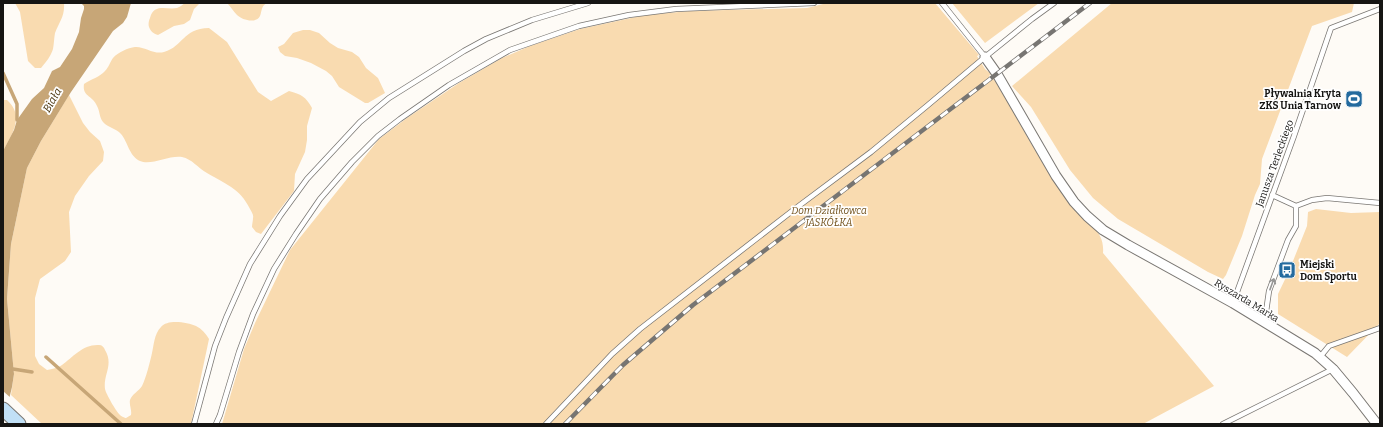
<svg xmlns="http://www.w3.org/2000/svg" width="1383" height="427" font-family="Bitter,serif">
	<rect width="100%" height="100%" fill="#fefbf6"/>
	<!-- green -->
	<path fill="#f9dbb0" d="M15,3H64C65,17 59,22 55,33C54,38 54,44 53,49C51,56 46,62 41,68H35L28,61L20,12Z
		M185,3H200L194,9L190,20L184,24L174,26L158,35C154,34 151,32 149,27C148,24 149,20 150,18C154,3 166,10 177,8C180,7 182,5 185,3Z
		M227,3H267C261,6 262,11 260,16C256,24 242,20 237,15C233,11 231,7 227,3Z
		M827,3H935L979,55L977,56L985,69L991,74L989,76L992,80L994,79C1020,122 1043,169 1075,209C1087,224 1105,230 1103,253L1214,386L1143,424H222L244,349L255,323L290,250L379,139L407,118L459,83L502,58L530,46L580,29L645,15L690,11L807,8Z
		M952,3H1039L985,43Z
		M1112,3H1354L1352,12L1312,26L1262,159L1260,184L1255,195L1242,236L1226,275L1223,279L1208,272L1118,219L1093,198L1070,170L1031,107L1012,86Z
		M209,28L227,42L258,92L271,101L289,91C301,94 306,97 312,108L307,126V140L305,152L295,174L294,191L261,234L256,232L252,227C252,224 253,221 253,218C254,215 251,211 250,209C240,188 225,184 207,173C198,168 192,159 182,157C169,155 151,166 140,161C129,156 128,142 121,134C116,128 108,128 103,122C99,117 100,111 97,106C93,95 82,97 84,84C91,79 100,77 105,71C109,67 110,62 113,58C118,52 128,48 135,47C144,46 154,55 164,52C184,46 182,29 209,28Z
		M303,30H310L319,33L330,43L338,48L352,52L359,57L366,68L378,78L385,93L368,103H365L339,87L332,76L326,71L311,63L297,58L285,56L280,52L278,47L284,44L293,33Z
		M69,95L83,123L90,132L100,141L104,152L103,161L89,176L75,196L69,212L71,252L65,261L40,279L35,298V356L39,364L47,370C52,369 58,368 62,365C73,357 83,344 99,345C102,345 104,347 105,350C114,365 103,374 105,389C106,394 116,411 120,415C121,416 125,418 126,418L131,415C132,410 129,405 130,400C132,394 139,391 142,386C146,378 150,362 152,353C154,345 154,334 161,327C167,319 187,322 196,326C202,329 206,334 209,339L191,424H42L11,395L14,374L7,299L11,244L27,168L41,141Z
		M3,100H7C25,116 12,134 3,151Z
		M1316,209L1351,213L1380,212V323L1347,357L1278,314V294L1289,271L1307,226L1308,212Z"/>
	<!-- water -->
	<path fill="#c7a677" d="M81,3H131L127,17L123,23L113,31L71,92L41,141L27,168L11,244L7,299L14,374L12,387L3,424V151L14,130L17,120L32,99L44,88L52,71L60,67L72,49L79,32L81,18L84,9V6Z"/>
	<!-- pier -->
	<path fill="#fefbf6" d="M3,391L12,399L8,424H3Z"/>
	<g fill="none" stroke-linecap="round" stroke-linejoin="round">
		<!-- stream -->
		<path stroke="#c7a677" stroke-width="3.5" d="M3,73L17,104V120
			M46,357L121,424
			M13,369L32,372"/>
		<defs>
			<path id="lane" d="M942,3L985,57
				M1272,195L1296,206L1312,200L1327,198L1380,203
				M1233,303L1294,136L1331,28L1380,9
				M1263,322L1266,312L1269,291L1288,240L1296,226V206
				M1320,357L1329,346L1380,328
				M194,424L215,346L226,318L250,264L280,216L307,179L360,122L389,98L464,51L486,39L532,20L588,3
				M216,424L220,415L239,352L253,314L274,269L296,234L320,199L352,162L378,136L400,119L449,85L510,50L579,26L629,15L676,9L814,3
				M546,424L612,354L640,329L796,208L871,152L928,105L985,57L1032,19L1054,3
				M1223,424L1333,369"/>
			<path id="street" d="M985,57L997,74L1056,176L1074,202L1087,216L1103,230L1128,245L1233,303L1315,353L1333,369L1353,393L1377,424"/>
			<path id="secondary" d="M3,409L19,424"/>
		</defs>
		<!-- lane casing -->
		<use href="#lane" stroke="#7a7773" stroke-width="6"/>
		<!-- street casing -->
		<use href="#street" stroke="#7a7773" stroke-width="11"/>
		<!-- secondary casing -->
		<use href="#secondary" stroke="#7a7773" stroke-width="15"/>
		<!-- lane -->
		<use href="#lane" stroke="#fff" stroke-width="4.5"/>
		<!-- street -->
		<use href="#street" stroke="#fff" stroke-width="9"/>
		<!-- secondary -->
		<use href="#secondary" stroke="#c1e0f6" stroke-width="13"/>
		<defs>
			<path id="rail" d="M565,424L623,365L693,305L1090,3"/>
		</defs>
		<!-- rail casing -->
		<use href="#rail" stroke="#777572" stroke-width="4.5"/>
		<!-- rail -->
		<use href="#rail" stroke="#fff" stroke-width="3" stroke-dasharray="9" stroke-linecap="butt"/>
	</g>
	<!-- one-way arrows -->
	<defs><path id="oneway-shaft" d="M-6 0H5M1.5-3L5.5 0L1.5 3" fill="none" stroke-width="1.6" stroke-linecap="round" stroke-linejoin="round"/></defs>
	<use stroke="#969695" href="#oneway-shaft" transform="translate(1272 284) rotate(-70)"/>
	<!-- icons -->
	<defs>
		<symbol id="stadium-square" viewBox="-11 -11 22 22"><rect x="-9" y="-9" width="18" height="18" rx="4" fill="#236a9e" stroke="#fff"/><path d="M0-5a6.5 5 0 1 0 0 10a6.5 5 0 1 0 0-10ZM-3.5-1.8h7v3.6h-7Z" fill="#fff"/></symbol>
		<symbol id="bus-square" viewBox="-11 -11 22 22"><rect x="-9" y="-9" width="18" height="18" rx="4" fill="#236a9e" stroke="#fff"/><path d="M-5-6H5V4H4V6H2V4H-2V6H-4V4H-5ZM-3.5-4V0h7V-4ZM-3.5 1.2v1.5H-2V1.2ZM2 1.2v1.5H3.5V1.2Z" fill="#fff"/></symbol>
	</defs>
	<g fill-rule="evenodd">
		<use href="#stadium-square" x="1344" y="89" width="20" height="20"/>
		<use href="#bus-square" x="1277" y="260" width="20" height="20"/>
	</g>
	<g text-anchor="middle" stroke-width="3.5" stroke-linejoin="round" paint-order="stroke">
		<!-- poi labels -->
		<g font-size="10" font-weight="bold" fill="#161513" stroke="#fff" text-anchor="end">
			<text x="1341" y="97">Pływalnia Kryta<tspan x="1341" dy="12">ZKS Unia Tarnow</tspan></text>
			<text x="1300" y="268" text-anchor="start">Miejski<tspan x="1300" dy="12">Dom Sportu</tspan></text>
		</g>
		<!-- street labels -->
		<g font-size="10" fill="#161513" stroke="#fff">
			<text transform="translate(1274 163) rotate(-70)" y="4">Janusza Terleckiego</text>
			<text transform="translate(1247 300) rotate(31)" y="4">Ryszarda Marka</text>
		</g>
		<!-- park labels -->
		<g font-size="10" font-style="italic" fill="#715019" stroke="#fff">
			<text x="829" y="214">Dom Działkowca<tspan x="829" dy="12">JASKÓŁKA</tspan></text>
		</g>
		<!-- water labels -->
		<g font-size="11" font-style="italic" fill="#463008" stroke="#fff">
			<text transform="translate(52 100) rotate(-60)" y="4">Biała</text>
		</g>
	</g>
	<!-- border -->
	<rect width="1383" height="427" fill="none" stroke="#161513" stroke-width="8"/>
</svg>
